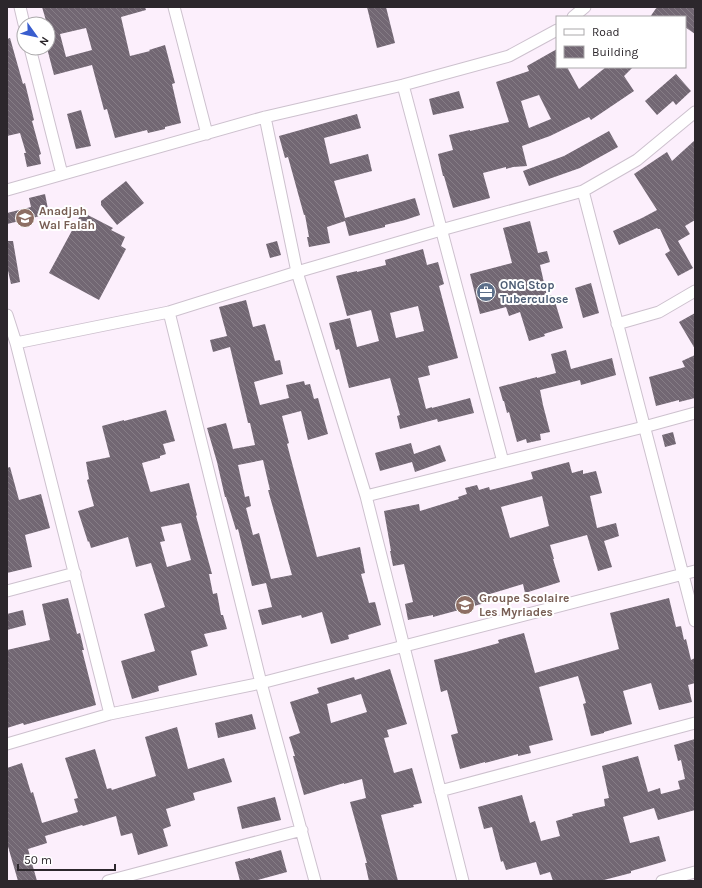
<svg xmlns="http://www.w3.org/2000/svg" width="702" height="888" font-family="Karla,sans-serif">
	<defs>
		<pattern id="building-back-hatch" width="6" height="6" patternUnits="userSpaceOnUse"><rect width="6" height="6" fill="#726773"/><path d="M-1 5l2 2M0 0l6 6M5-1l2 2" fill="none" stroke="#867d86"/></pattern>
	</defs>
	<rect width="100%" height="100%" fill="#fceffc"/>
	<!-- building -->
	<path fill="url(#building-back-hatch)" fill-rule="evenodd" d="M42,7H145L146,10L121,17L130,56L150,51L149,50L165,45L175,83L172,84L181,123L165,127V129L148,133L147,130L115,138L107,109L104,110L92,65L54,75L48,52V24H47ZM86,28L92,50L66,57L60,34Z
		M367,7H386L395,43L377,48Z
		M657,7H695V34L685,27V17H650Z
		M10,38L23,84L25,83L34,120L32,121L41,154L39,155L41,164L27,167L24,153H26L20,133L7,136V39Z
		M557,49V67H567L579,89L606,67H633L624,76L634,91L591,120L589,117L550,136L522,146L527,166L513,167L506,169V167L483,173L490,198L453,208L444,176H443L438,154L453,150L449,135L470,130V131L509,122L496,82L529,71L527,66ZM539,95L551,119L529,128L521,101Z
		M676,74L691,91L676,105L673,101L657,115L645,101Z
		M459,91L464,108L433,115L429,99Z
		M81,110L91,146L76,149L67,114Z
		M357,114L361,128L324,138L330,164L368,154L372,171L334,181L345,218L415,198L420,215L405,220L385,225V227L349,236L345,221L327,227L330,243L309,247L307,237H309L305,215H304L288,157L285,158L279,136Z
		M609,131L618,147L580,168L529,186L523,171L564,156Z
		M695,140V220L685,226L690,234L678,241L693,268L678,276L665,254L670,251L660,229H658L657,228L619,245L613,231L642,218L657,210L634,174L667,152L672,161Z
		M126,181L144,203L117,225L101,205V201Z
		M45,194L49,214L7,224V213L31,207L29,198Z
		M82,212L113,228L111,230L125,237L121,246L126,249L99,300L49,273Z
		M530,221L538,253L547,251L550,262L540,265L547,296L553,295L563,328L544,334L545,336L529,341L520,312L509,316L506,307L480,314L470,274L512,263L503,228Z
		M7,241H13L20,282L11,284L7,266Z
		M277,241L281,255L270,258L266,244Z
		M423,249L427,265L438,262L444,284L439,286L458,358L428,366L430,375L418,378L426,409L432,407V408L470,398L474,413L438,422L437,419L400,429L397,416L400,415L390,378L349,388L339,349L336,350L329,323L350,318L357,347L379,341L371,310L347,316L336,276L357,271V272L386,265L385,260ZM418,306L424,331L396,338L390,313Z
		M591,283L599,313L583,318L575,288Z
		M246,300L253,327L265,324L275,361L280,360L283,374L254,382L260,405L289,398L286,385L304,381L305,385L310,384L314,399L318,398L328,434L308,440L301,411L282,416L289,443L287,444L317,557L360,547L365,573L361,574L369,603L375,602L381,625L348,635L349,639L331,644L322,612L302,618L301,615L262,625L258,610L272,607L266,583L252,586L238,529L236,530L226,497H225L217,462L207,428L226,423L233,449L255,445L250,423H248L230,347L213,352L210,340L227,336L219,307ZM263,460L270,490H268L292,575L271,579L259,533L253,535L246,508L251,506L249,496L245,497L238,465Z
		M695,313V349L679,322Z
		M566,350L571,369L612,358L616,375L581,385L580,380L540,390L543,405L550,432L540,434L541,440L527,443L526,439L517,442L509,412L507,413L504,401H503L499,387L537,377V378L556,373L551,354Z
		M695,355V398L679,402V400L656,406L649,377L685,367L682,361Z
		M166,410L175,441L163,444L166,454L160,456V458L142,463L150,491L151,492L189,483L197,515L196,516L212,574H209L213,594L217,593L221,615H223L227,629L204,634L208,646L191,651L197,675L158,686L159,691L132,699L121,661L155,651L144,614L165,607L151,563L136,567L128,537L91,548L89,541L88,542L78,511L94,506L87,480L89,479L86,462L110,457L102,426L124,420V421ZM181,523L191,560L167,567L160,542L165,541L161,527Z
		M673,432L676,444L665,447L662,435Z
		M411,443L414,454L440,445L446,461L415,472L412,462L380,471L375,453Z
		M569,462L572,473L583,470V474L596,471L602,493L590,496L597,528L616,523L619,536L604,541L612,567L598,571L587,535L550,545L554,559H553L560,582L525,593L523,584L483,596L485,603L433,617V615L408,620L405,604L413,602L404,564L393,566L390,551H391L384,511L419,504L420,511L459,499L458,497L467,494L465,488L477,485L479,490L489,487L490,490L533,479L531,472ZM542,496L549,526L510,538L501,507Z
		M10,467L19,500L41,494L50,528L25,535L32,567L7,573V468Z
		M68,598L77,634L80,633L84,650H82L96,705L24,725L23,723L7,728V650L50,640L42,604Z
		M669,598L676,627L681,626L684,640L686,639L691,660L695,658V683L688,685L692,702L659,710L651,683L623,691L632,724L604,732V733L591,736L583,704L586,703L578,676L539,687L553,740L529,746L531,753L518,756V754L485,763V762L460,769L451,735L458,733L447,690L441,692L434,660L466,652L499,643L498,640L524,633L535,673L619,649L610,613Z
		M23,610L26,625L7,630V614Z
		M390,669L407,724L387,730L389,737L384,738L394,773L412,768L422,803L413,805L414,807L381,815L398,881H369L365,863H367L350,802L366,798L362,779L344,784V783L304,795L293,756H295L289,737L300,733L290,702L319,693L317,688L354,677L355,680ZM361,694L367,712L331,723L327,704Z
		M252,714L256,729L218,738L215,723Z
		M177,727L188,769L224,758L232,782L193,793L195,800L166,809L171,826L163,829L168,846L138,855L132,833L121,836L116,816L83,826L82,825L45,836L47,843L28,849L37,881H18L7,843V768L22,763L31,793L33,792L42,823L78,812L74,799L78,798L65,758L95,749L107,789L111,788L112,790L156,776L145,737Z
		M695,739V810L658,820L654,808L623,817L630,843L659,836L666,861L631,871V873L600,881H553L550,872L540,875L536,862L506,870L503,861L501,862L492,827L484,829L478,807L522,795L530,823L535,821L541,841L560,836L556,821L573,816L572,814L605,806L604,799L609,798L602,766L638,756L648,792L660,788L661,794L680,789L678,781L685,779L681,760L678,761L674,745Z
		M275,797L281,820L242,829L237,807Z
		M281,850L287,872L254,881H240L235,862L250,858V859Z"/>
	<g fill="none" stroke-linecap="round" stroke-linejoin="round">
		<defs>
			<path id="minor" d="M20,7L24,24
				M174,7L207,134
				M573,17L585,7
				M30,48L62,174
				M403,85L503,462
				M265,117L297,272L366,496L463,881
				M7,190L265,117L403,85L509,56L557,30
				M583,191L695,621
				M169,312L261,683L315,881
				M7,315L16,343L110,714
				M617,324L659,312L695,291
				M16,343L169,312L297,272L441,230L583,191L637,160L695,112
				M366,496L644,427L695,413
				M7,591L75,573
				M7,744L110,714L261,683L695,571
				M440,791L695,723
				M108,881L302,830
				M662,881L695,872"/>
		</defs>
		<!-- minor casing -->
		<use href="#minor" stroke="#cdc1ce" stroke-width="13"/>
		<!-- minor -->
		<use href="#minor" stroke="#fff" stroke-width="11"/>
	</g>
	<!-- icons -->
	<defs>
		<symbol id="school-disc" viewBox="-11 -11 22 22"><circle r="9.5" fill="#8d6e63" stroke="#fff"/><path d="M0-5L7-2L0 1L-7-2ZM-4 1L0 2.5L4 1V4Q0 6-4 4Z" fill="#fff"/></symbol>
		<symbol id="office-disc" viewBox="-11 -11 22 22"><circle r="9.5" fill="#5c6f8a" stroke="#fff"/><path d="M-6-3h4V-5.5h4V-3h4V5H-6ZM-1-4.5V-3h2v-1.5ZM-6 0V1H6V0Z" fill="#fff"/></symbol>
	</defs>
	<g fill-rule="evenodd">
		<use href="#school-disc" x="14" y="207" width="22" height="22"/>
		<use href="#office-disc" x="475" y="281" width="22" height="22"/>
		<use href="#school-disc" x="454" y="594" width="22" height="22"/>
	</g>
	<g text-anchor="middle" stroke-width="4" stroke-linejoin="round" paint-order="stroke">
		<!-- education labels -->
		<g font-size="12" font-weight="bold" fill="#785e54" stroke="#fff" text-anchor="start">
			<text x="39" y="215">Anadjah<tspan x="39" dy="14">Wal Falah</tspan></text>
			<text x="479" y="602">Groupe Scolaire<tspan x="479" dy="14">Les Myriades</tspan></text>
		</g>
		<!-- service labels -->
		<g font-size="12" font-weight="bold" fill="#4e5e75" stroke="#fff" text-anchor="start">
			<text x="500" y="289">ONG Stop<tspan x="500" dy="14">Tuberculose</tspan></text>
		</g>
	</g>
	<!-- border -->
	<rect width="702" height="888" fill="none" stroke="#2c272c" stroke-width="16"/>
	<!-- legend -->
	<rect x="556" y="16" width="130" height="52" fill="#ffffff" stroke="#aba9ab"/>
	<rect x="564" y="29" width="20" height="6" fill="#ffffff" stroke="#aba9ab"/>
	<text x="592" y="36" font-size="12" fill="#2c272c">Road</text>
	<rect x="564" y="46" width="20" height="12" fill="url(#building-back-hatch)" stroke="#aba9ab"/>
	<text x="592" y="56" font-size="12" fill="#2c272c">Building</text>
	<!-- north arrow -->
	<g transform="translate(36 36) rotate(123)"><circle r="19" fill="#ffffff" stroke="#aba9ab"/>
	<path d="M0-3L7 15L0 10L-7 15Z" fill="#395dce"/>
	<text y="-6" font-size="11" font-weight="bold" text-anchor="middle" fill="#2c272c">N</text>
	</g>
	<!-- scale -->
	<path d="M18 864v6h97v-6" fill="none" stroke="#2c272c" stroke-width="2"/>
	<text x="24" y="864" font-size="12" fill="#2c272c" stroke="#ffffff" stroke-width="3" paint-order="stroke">50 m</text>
</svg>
